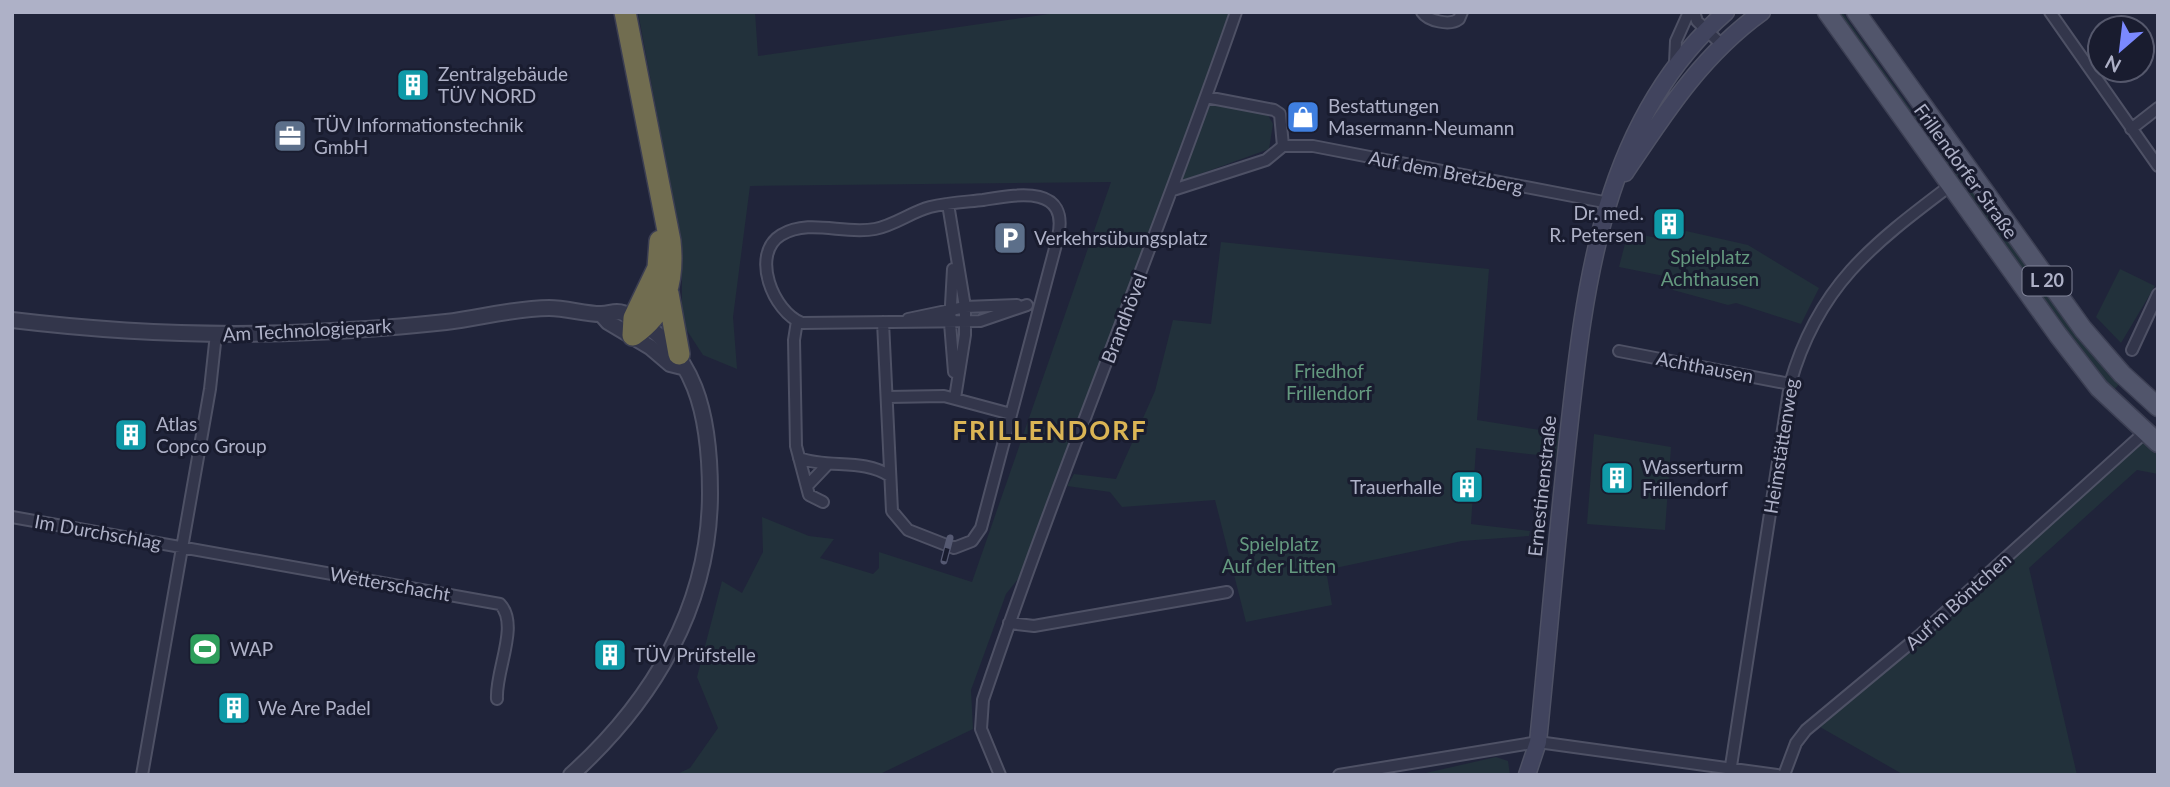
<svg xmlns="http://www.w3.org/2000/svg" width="2170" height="787" font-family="Lato,sans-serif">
	<rect width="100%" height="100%" fill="#20243a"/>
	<!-- green -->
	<path fill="#22313b" d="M638,12H755L758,56L1063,12H1229L1193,119L1022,574L1006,594L971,690L973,729L878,775H675L690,768L718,728L697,677L722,581L742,593L763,552L762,517L809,536L834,539L820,558L873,574L879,568V552L972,582L1111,182L750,186L733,317L737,369L703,355L682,323V248Z
		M1836,12H1842L1922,125L2120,383L2113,391L2087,362Z
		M1207,101L1268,115L1273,124L1269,149L1178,182Z
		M1686,231L1748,245L1819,288L1801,324L1736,303L1728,305L1673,290L1669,277L1619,267L1628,232L1662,239Z
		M1221,242L1489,269L1477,420L1559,433L1556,457L1476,448L1471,524L1530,531L1529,536L1462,541L1326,570L1332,605L1246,622L1215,500L1122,507L1110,492L1067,486L1074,474L1116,479L1155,391L1173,320L1211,324Z
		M2120,269L2155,286L2121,343L2096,317Z
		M1594,434L1671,447L1665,530L1587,524Z
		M2144,434L2158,445V474L2137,470L2029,568L2077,775H1904L1820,727Z
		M1496,757L1508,761L1510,775H1417Z"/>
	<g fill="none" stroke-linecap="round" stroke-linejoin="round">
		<defs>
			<path id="minor" d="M1422,12C1428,21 1450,26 1459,19L1462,12
				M1694,12L1697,21L1722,45
				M2050,12L2158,166
				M1675,63L1676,41L1689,12
				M1206,97L1274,110L1280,114L1283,146
				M2131,129L2158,108
				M1173,190L1266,160L1283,146H1313L1609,203
				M948,204L965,307V335L955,398
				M953,269L950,323L954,372
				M908,319L965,307L1017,305
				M797,321L794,340L796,446L809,495L823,502
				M883,322L892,511L908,530L954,548L972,541L981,528L1058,237C1070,183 1014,195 983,200C965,202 947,203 930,207C911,212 895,225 875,229C843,235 810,218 781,235C750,254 773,312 802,323L980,321L1027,305
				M2132,350L2158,294
				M1619,351L1790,384
				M888,397L944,396L1011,414
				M799,458C829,469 863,458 890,476
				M808,485L827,465
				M12,517L500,604C520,625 495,671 497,699
				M1009,623L1034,626L1227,592
				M1731,766L1790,384C1818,285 1873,244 1951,185
				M142,775L210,389L216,334
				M1000,775L981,729L983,700C1061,468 1156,243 1236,12
				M1339,775L1538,742L1777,775
				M1784,775L1796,743L1806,730L1919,636L2144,433"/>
			<path id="tertiary" d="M601,314L608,322L650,347L670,364L682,367
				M12,320C112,332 212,337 313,332C357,330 402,327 446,322C480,318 515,308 549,308C567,308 584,314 601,314C610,314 615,310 623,313C698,346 710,419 710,493C710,606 653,701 571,775"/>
			<path id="secondary" d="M1625,173C1665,113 1702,55 1762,12
				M1527,775L1538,742C1548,644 1556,546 1567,447C1584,291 1600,122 1726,12"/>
			<path id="primary" d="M1827,12L2058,335L2099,388L2158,443
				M1856,12L2083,329L2122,374L2158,407"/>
			<path id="motorway" d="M625,12L670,241C674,279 667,312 633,335
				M668,293L679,354
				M633,335L634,318L658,268L660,241"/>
		</defs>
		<!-- minor casing -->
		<use href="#minor" stroke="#4e5165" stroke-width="14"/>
		<!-- tertiary casing -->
		<use href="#tertiary" stroke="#4e5165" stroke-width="18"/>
		<!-- secondary casing -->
		<use href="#secondary" stroke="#4e5165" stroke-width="19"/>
		<!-- primary casing -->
		<use href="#primary" stroke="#3d4054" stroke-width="21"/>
		<!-- motorway casing -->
		<use href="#motorway" stroke="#3b3e52" stroke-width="24"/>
		<!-- minor -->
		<use href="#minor" stroke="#33364b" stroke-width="10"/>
		<!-- tertiary -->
		<use href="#tertiary" stroke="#33364b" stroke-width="14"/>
		<!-- secondary -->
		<use href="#secondary" stroke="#41445e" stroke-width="16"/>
		<!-- primary -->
		<use href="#primary" stroke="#51556b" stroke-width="18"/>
		<!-- motorway -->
		<use href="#motorway" stroke="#716d50" stroke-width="21"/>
		<defs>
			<path id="rail" d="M944,561L950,538"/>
		</defs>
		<!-- rail casing -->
		<use href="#rail" stroke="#555972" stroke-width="7"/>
		<!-- rail -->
		<use href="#rail" stroke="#191c2f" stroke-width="4.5" stroke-dasharray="13" stroke-linecap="butt"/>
	</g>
	<!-- icons -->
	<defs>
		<symbol id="building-square" viewBox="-11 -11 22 22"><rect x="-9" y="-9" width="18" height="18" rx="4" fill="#0f9aa8" stroke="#191c2f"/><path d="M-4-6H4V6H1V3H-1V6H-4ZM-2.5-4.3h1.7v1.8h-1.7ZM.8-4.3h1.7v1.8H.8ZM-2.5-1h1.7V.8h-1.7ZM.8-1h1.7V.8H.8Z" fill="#fff"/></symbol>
		<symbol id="shop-square" viewBox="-11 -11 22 22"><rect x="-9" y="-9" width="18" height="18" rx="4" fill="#3f7fe0" stroke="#191c2f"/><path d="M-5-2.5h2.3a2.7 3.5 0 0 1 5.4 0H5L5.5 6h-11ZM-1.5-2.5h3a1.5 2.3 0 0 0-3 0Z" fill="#fff"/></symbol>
		<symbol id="office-square" viewBox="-11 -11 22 22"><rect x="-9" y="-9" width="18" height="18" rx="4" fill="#5c6f8a" stroke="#191c2f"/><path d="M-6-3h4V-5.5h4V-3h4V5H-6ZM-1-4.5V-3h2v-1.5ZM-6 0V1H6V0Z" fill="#fff"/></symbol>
		<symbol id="parking-square" viewBox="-11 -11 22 22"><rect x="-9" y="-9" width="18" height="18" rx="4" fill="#5c6f8a" stroke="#191c2f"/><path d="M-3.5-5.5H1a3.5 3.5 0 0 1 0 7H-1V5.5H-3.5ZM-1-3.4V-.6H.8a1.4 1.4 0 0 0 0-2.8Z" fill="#fff"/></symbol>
		<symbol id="stadium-square" viewBox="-11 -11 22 22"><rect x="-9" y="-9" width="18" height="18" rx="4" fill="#2e9e5b" stroke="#191c2f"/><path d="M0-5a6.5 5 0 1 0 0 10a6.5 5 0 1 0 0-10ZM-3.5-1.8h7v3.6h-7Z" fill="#fff"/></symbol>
	</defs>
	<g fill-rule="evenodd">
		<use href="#building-square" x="394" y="66" width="38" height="38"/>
		<use href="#shop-square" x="1284" y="98" width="38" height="38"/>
		<use href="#office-square" x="271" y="117" width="38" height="38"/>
		<use href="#building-square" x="1650" y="205" width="38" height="38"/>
		<use href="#parking-square" x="991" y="219" width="38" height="38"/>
		<use href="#building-square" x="112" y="416" width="38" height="38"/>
		<use href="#building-square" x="1598" y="459" width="38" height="38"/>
		<use href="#building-square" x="1448" y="468" width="38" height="38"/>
		<use href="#stadium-square" x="186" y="630" width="38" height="38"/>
		<use href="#building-square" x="591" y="636" width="38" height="38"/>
		<use href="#building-square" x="215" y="689" width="38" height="38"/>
	</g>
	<g text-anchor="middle" stroke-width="6" stroke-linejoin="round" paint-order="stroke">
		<!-- shield labels -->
		<rect fill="#191c2f" stroke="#818499" stroke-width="2" x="2022.5" y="266.5" width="49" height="29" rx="5"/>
		<g font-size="18" font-weight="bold" fill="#aeb1c7">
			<text x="2047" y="287">L 20</text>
		</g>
		<!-- poi labels -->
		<g font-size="19" fill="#aeb1c7" stroke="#191c2f" text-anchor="start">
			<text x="438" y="81">Zentralgebäude<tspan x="438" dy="22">TÜV NORD</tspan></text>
			<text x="1328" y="113">Bestattungen<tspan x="1328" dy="22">Masermann-Neumann</tspan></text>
			<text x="314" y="132">TÜV Informationstechnik<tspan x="314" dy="22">GmbH</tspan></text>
			<text x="1644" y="220" text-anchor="end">Dr. med.<tspan x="1644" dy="22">R. Petersen</tspan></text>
			<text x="1034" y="245">Verkehrsübungsplatz</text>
			<text x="156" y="431">Atlas<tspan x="156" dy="22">Copco Group</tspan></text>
			<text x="1642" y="474">Wasserturm<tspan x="1642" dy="22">Frillendorf</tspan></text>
			<text x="1442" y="494" text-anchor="end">Trauerhalle</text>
			<text x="230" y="656">WAP</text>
			<text x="634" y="662">TÜV Prüfstelle</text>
			<text x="258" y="715">We Are Padel</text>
		</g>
		<!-- street labels -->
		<g font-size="19" fill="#aeb1c7" stroke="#191c2f">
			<text transform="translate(1966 171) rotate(54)" y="7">Frillendorfer Straße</text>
			<text transform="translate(1446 172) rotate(11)" y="7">Auf dem Bretzberg</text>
			<text transform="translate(1124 318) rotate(-69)" y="7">Brandhövel</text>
			<text transform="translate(307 330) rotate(-3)" y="7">Am Technologiepark</text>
			<text transform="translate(1705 367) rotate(11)" y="7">Achthausen</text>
			<text transform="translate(1781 446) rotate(-81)" y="7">Heimstättenweg</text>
			<text transform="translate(1542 486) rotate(-84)" y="7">Ernestinenstraße</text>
			<text transform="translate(98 532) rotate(10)" y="7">Im Durchschlag</text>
			<text transform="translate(390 584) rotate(10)" y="7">Wetterschacht</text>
			<text transform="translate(1958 601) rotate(-42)" y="7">Auf'm Böntchen</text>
		</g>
		<!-- park labels -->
		<g font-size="19" fill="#64997f" stroke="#191c2f">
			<text x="1710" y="264">Spielplatz<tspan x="1710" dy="22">Achthausen</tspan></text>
			<text x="1329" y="378">Friedhof<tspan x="1329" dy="22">Frillendorf</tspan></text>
			<text x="1279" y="551">Spielplatz<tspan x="1279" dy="22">Auf der Litten</tspan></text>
		</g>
		<!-- district labels -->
		<g font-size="26" font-weight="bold" letter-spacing="2" fill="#dbb555" stroke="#191c2f">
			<text x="1050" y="440">FRILLENDORF</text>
		</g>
	</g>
	<!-- border -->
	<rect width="2170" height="787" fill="none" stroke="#aeb1c7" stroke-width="28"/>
	<!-- north arrow -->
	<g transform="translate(2121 49) rotate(208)"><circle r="33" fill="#191c2f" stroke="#55586c" stroke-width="2"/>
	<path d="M0-5L12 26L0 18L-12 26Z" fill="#7b89ff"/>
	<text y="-10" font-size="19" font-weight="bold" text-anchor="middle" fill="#aeb1c7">N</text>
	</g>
</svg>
